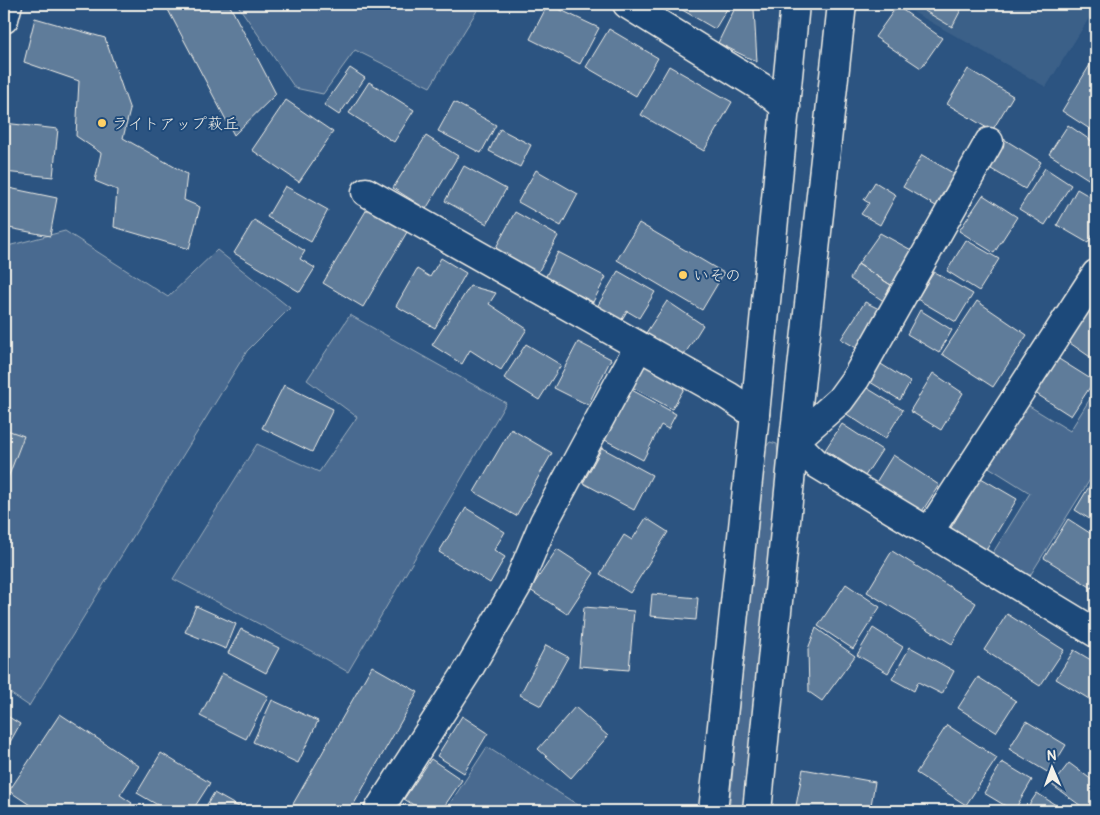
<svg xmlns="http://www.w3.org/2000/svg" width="1100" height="815" font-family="Pangolin,'Klee One',sans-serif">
	<rect width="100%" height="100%" fill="#2c5481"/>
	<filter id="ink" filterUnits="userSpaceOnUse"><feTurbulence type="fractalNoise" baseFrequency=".02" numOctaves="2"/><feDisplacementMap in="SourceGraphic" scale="10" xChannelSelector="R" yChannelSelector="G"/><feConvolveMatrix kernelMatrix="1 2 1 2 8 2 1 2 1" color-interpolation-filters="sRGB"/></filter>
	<g filter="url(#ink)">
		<!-- built -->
		<path fill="#3b6088" d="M899,4H1096V7L1046,87Z"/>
		<!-- green -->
		<path fill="#496b90" stroke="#9eaebc" d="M237,4H481L430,87L355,50L323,94L295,88Z
			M65,231L168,297L217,250L290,308L247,351L29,706L4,689V247Z
			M350,315L506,403L348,672L311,651L173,579L257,444L319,472L357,417L307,380Z
			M1096,389V470L1026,582L989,559L1030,493L987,466L1026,404L1070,431Z
			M770,442L777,444L779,464L743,811H729L763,455L766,447Z
			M487,747L578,805L574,811H445Z"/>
		<!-- building -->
		<path fill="#5e7b9a" stroke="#f4f1e8" d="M165,4H229L276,94L234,135Z
			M548,4L599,28L580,64L530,39Z
			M672,4H730L715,29Z
			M737,4H743L754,9L757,62L718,43Z
			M913,4H964L952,27Z
			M897,6L942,38L921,68L875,37Z
			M35,18L105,38L130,110L123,138L187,174L184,200L200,207L189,249L114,227L117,190L95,181L101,153L76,136L79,81L24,62Z
			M609,29L658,58L636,96L586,67Z
			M1096,55V133L1062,111Z
			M669,66L732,102L704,151L641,115Z
			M350,68L365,78L339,115L324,105Z
			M968,69L1013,96L992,131L947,104Z
			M369,82L414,110L394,142L349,113Z
			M286,100L333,132L299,182L252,150Z
			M454,102L496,125L481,153L438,131Z
			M4,123L58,129L53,177L4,172Z
			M1068,125L1096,144V184L1049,154Z
			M500,129L531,145L520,167L489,151Z
			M426,136L458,156L426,209L393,188Z
			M1002,138L1041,162L1025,189L986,166Z
			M922,155L960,177L941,209L903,187Z
			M464,166L506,189L487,224L445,201Z
			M1045,168L1071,185L1045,225L1019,209Z
			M536,170L578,194L561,226L518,202Z
			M875,182L896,195L880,225L861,214L869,203L864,200Z
			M285,186L328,210L311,242L267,217Z
			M4,187L57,198L50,236L4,227Z
			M1077,189L1096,200V229L1088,243L1057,225Z
			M983,195L1017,217L994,253L959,231Z
			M367,209L407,232L363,307L323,283Z
			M515,212L558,236L536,276L493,253Z
			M254,220L305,251L300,259L315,268L300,292L234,253Z
			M639,223L724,273L702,310L617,260Z
			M880,233L915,252L894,287L858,264Z
			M966,240L999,259L979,291L947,271Z
			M558,252L606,277L593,302L545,278Z
			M441,258L466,273L435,328L396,306L417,269L430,277Z
			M858,264L894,287L885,302L850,279Z
			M618,271L655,292L639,318L627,311L618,326L594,312Z
			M934,272L973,294L956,322L917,299Z
			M470,286L496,293L489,304L527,329L501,370L470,350L462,364L432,345Z
			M667,301L703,325L681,360L644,336Z
			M977,301L1027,335L993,387L942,354Z
			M865,302L885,312L860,350L841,339Z
			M1089,309L1096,315V361L1067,341Z
			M920,310L952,330L939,353L907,334Z
			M578,342L611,359L588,405L554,388Z
			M526,344L561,365L539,400L504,378Z
			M1054,356L1094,381L1071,416L1032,391Z
			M876,361L910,382L900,400L865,379Z
			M645,364L685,387L672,409L632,387Z
			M933,373L963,393L941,430L910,411Z
			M284,385L333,409L312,452L262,428Z
			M862,385L903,410L885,439L845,413Z
			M630,389L676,414L668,429L661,425L643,460L603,439Z
			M842,424L882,450L865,476L825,450Z
			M4,429L24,436L4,488Z
			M511,429L552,453L516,516L474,492Z
			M602,448L652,475L634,510L583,483Z
			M893,455L939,485L921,513L875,484Z
			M1096,475V523L1075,510Z
			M981,478L1017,499L985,552L949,531Z
			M466,508L505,532L494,550L505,557L490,583L439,552Z
			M646,518L668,532L630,593L600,574L624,535L632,540Z
			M1068,519L1096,537V582L1092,588L1044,558Z
			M557,549L594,573L567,614L530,590Z
			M892,551L976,603L952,644L867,592Z
			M846,584L880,607L853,649L818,626Z
			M652,594L698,598L696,620L650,616Z
			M196,606L236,624L226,649L185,632Z
			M584,607L634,611L629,670L579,666Z
			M1007,614L1064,650L1040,686L984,650Z
			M816,628L855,656L822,701L809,692L808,649Z
			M873,628L903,647L888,673L857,655Z
			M241,629L279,648L266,673L228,653Z
			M546,645L568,657L541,706L520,695Z
			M910,647L954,671L942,694L918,682L914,691L892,679Z
			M1074,650L1096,663V698L1094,702L1056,679Z
			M372,666L418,692L350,811H289Z
			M222,673L268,696L246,739L200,716Z
			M978,677L1016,701L996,732L958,708Z
			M272,700L318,721L298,763L253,742Z
			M575,707L608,736L571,778L538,749Z
			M4,714L20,724L4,753Z
			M60,714L139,766L120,795L132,803L127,811H39L9,791Z
			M462,716L488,733L464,773L437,756Z
			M1026,721L1066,745L1049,773L1009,749Z
			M947,725L997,758L966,805L916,773Z
			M161,753L210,783L192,811H168L137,793Z
			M431,759L462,780L441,811H423L404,799Z
			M1002,762L1032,780L1014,811L984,793Z
			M1069,763L1096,783V811H1088L1052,785Z
			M803,769L875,782L870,811H795Z
			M214,793L246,811H203Z
			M1037,793L1065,811H1025Z
			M396,801L413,811H389Z"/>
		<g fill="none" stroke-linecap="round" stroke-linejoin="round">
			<defs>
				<path id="street" d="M627,4L761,87L786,107
					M4,19L8,4
					M989,142L856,378L840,400L794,441L817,464L1096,633
					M366,192L639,346
					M929,532L1096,274
					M378,811L467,672L517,586L544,522L639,346L728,396L755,414"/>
				<path id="secondary" d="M713,811L755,414L795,4
					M757,811L794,441L842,4"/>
			</defs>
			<!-- street casing -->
			<use href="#street" stroke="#f4f1e8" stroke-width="31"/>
			<!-- secondary casing -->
			<use href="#secondary" stroke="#f4f1e8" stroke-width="31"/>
			<!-- street -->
			<use href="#street" stroke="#1f4a7a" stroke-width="28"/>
			<!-- secondary -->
			<use href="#secondary" stroke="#1f4a7a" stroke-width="28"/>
		</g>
	</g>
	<!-- markers -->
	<g fill="#ffd166" stroke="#1f4a7a" stroke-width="2">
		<circle cx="102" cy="123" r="5"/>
		<circle cx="683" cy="275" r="5"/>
	</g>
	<g text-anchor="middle" stroke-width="4" stroke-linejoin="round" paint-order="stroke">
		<!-- poi labels -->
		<g font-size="16" fill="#f4f1e8" stroke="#1f4a7a" text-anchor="start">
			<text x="112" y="129">ライトアップ萩丘</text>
			<text x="693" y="281">いその</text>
		</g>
	</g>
	<!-- margin -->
	<rect width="1100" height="815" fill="none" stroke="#1f4a7a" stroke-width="20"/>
	<rect x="10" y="10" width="1080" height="795" fill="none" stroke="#f4f1e8" stroke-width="2" filter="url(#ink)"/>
	<!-- north arrow -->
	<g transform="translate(1052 768) rotate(358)" stroke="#1f4a7a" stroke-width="4" paint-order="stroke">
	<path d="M0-4L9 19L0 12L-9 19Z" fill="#f4f1e8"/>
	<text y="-8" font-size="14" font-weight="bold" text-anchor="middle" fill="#f4f1e8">N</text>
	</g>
</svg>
